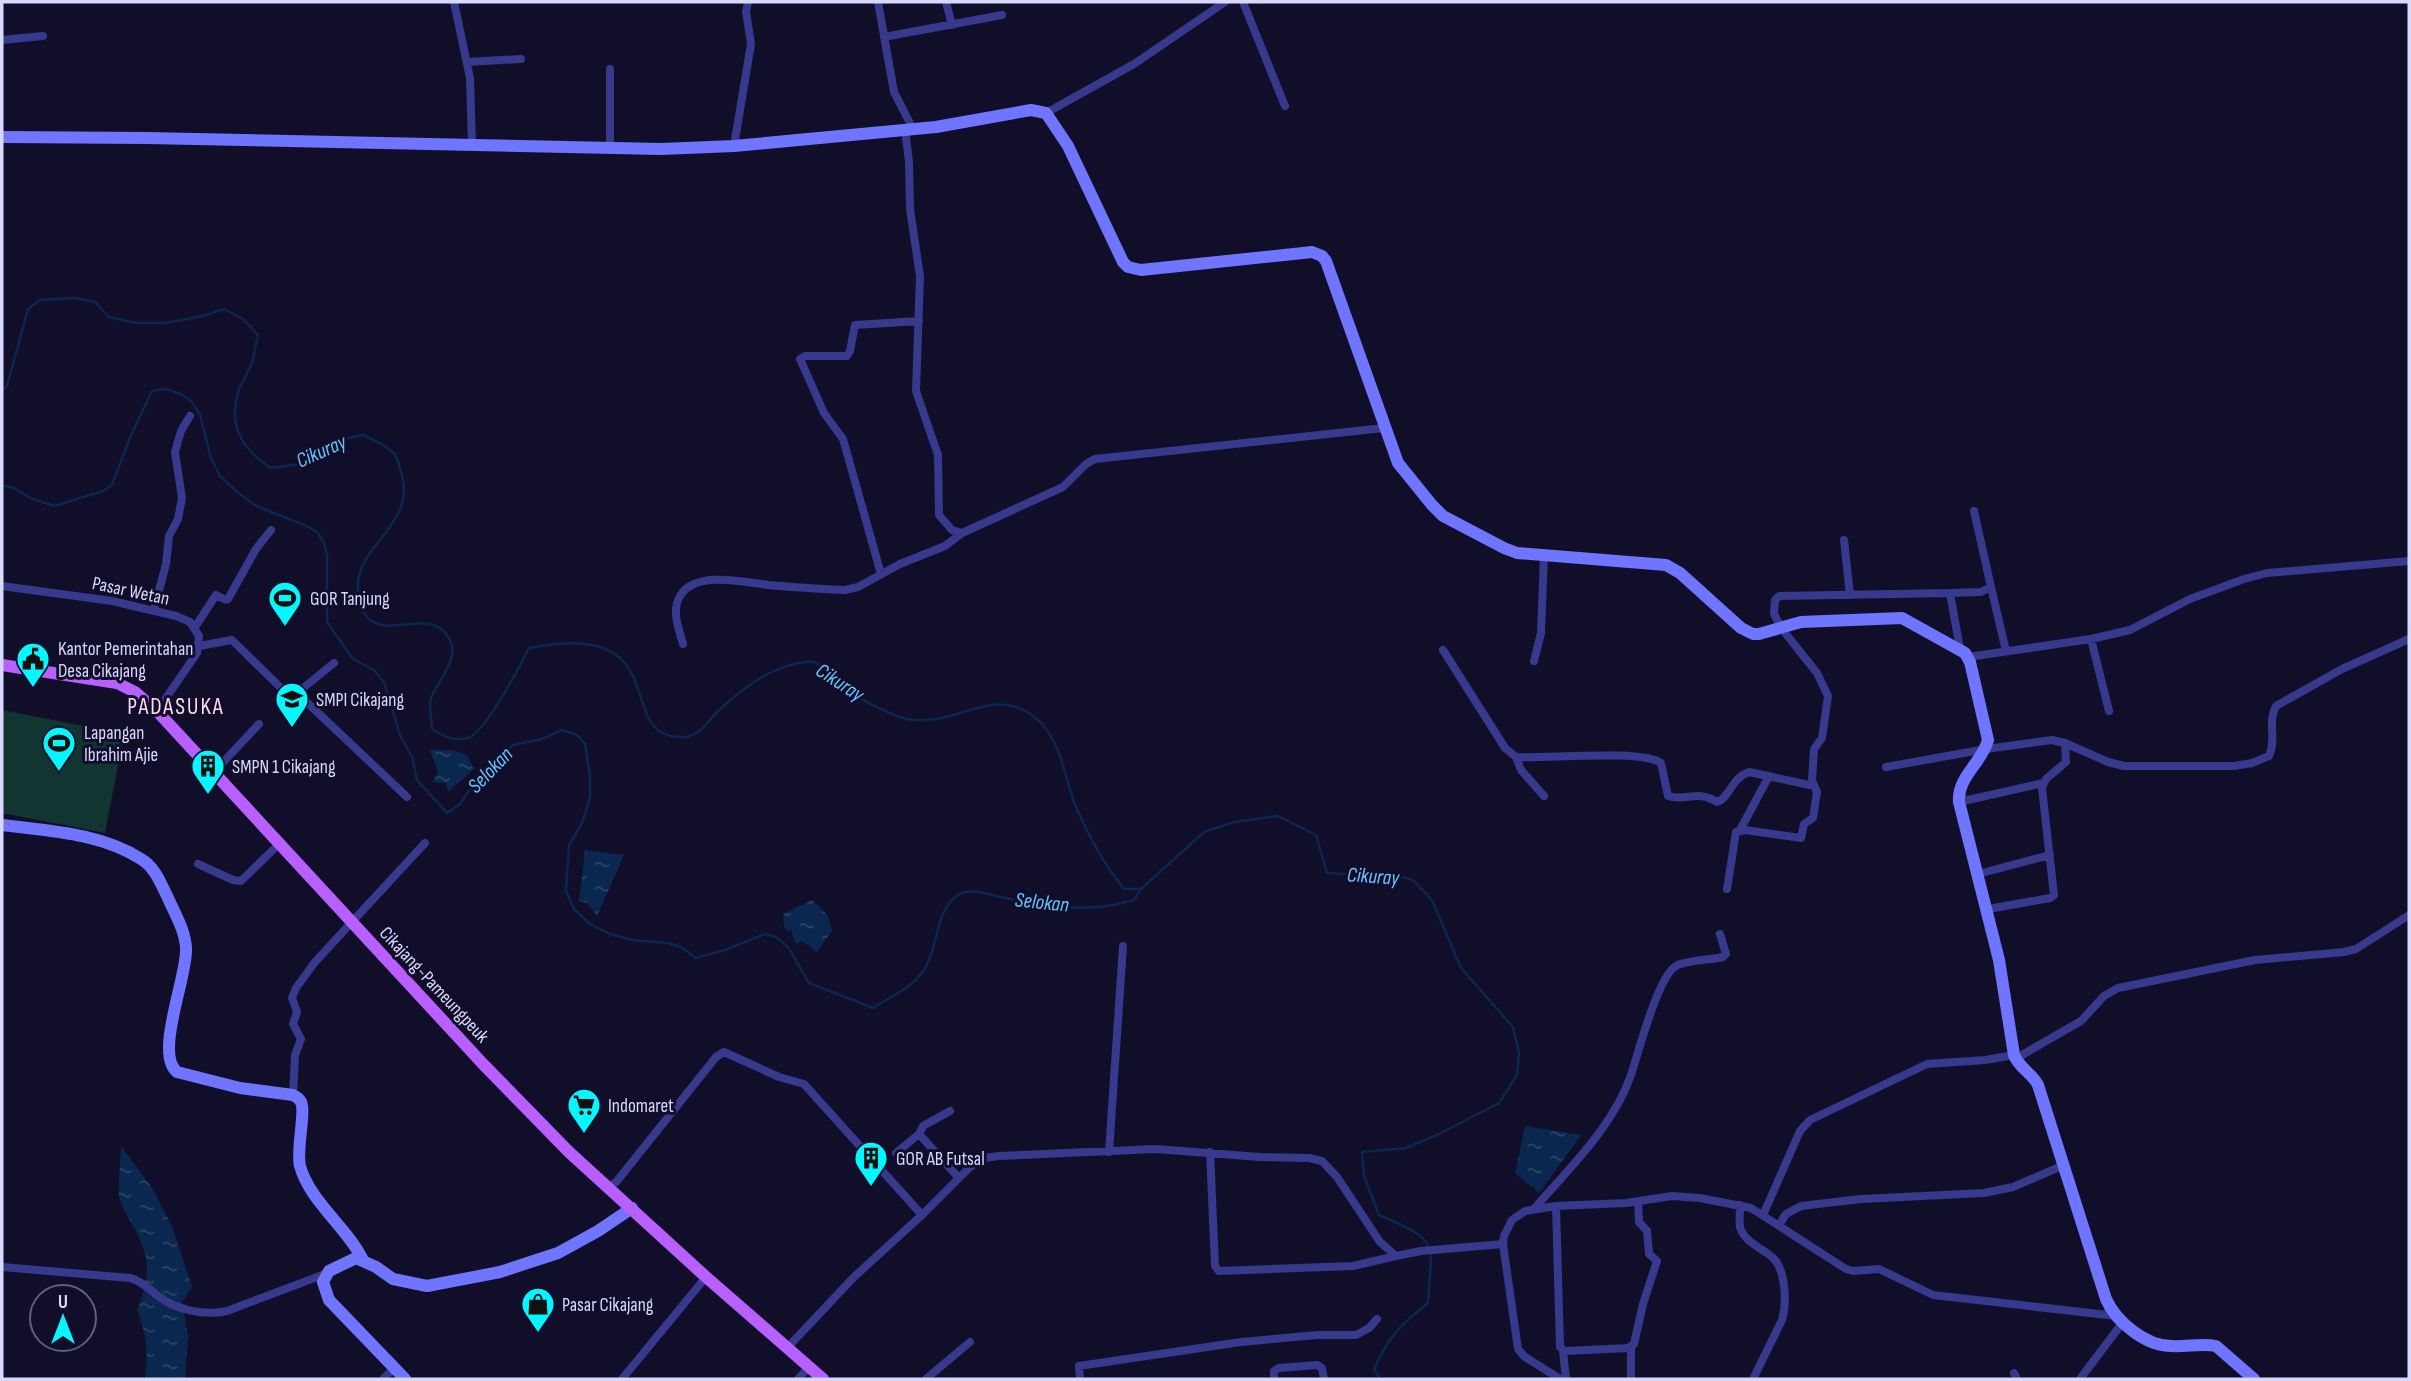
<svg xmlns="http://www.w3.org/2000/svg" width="2411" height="1381" font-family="'Sofia Sans Condensed',sans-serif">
	<defs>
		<pattern id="water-ripples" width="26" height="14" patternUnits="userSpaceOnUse" patternTransform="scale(1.75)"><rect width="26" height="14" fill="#09274f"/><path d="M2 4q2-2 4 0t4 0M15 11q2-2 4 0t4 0" fill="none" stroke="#2c4669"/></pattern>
	</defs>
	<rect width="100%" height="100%" fill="#110e2a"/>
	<!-- park -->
	<path fill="#113531" d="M2,710L124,734L105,833L2,813Z"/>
	<!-- water -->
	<path fill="url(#water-ripples)" d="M430,750H452L467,755L474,769L448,792L446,783L432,782L438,772Z
		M585,850L624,855L597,916L588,904L579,901Z
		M812,900L828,915L832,931L817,952L802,941L796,945L791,930L787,931L784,927L783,914Z
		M1525,1126L1581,1135L1539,1193L1515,1173Z
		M121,1146L153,1189L173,1229L192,1287L182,1302L188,1337L185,1379H145C148,1354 147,1334 137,1310C150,1276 152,1259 133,1226C128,1217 121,1207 119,1196C118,1180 121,1162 121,1146Z"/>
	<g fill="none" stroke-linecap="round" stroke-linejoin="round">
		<!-- stream -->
		<path stroke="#09274f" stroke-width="2.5" d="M2,391L7,386L28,309L40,300L74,298L95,302L109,317L137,323H165L203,316L224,309L243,319L258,335C256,344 254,354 252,363C248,373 241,383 238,393C228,427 243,450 271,468L301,464L343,439L363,435C372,440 388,445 394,454C397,457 399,464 400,469C421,524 355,544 358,588C362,658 424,602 447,635C463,656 439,679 431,698C428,706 432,720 432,729C443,736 454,742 468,738C485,733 520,666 529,648C559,642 602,637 624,662C633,672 638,689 642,701C646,713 651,729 665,734C669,736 681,738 686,737C700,735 709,720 718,711C741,690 767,669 799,663C803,662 811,661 814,662C825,666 829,677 837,684C847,693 889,714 903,718C954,732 998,677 1042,724C1061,745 1065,777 1074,802C1087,833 1103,863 1124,889H1141L1204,832L1234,822L1278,816L1316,835L1327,873L1359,875L1389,873L1413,880L1432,900L1461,968L1513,1027L1519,1053L1517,1075L1499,1103L1439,1134L1406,1148L1362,1152L1364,1176L1379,1215C1440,1241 1432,1241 1428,1303C1400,1325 1389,1336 1374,1369L1380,1379
			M2,485L14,488L32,499L55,506L103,491L112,485L131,435L152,391L166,389L181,394L192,402L200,415L211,458L220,476L236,491L256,506L307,526L317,532L324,543L327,555V622L353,659L374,670L384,682L400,735L412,757L417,780L447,813L459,805L478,778L513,745L542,739L562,730L577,735L585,744L590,776V798L582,823L569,845L566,891L574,909L590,924L610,934L632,940L668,943L683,948L695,958L725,950L765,934L776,937L788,947L809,983L873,1008C890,997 912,988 924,970C938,949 935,914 955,897C966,887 984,893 996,896C1029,903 1063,910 1097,907C1109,907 1122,903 1134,900L1141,889"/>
		<!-- street -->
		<path stroke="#36398c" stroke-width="8" d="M454,2L470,78L472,146
			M878,2L894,92L913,129
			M946,2L952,25
			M1243,2L1285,106
			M884,37L1002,15
			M2,40L43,36
			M467,62L521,59
			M1046,113L1134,64L1225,2
			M905,129L909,162L910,209L920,276L916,391L938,455L939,515L952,530L962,533
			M734,146L751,44L746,12L748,2
			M610,148V69
			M1844,540L1850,595
			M881,574L843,439L824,413L800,359L805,356H847L850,351L855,325L919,321
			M2,586L112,601L176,616L190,622L199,636L197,653L157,711
			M1991,587L2006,651
			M154,610L166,564L169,536L178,519L182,498L175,452L181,431L190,416
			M195,627L216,595L226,600L228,599L256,549L271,530
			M2091,639L2109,711
			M683,644C679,629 671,611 680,596C695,570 745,582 768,585C794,587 819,589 845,590L858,587L900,564L945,546L962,533L1063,487L1086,464L1095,459L1384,428
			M199,646L232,640L283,690L297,693L407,797
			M1960,649L1950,593L1981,592L1991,587L1974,511
			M1443,650L1505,748L1516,757C1546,759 1641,749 1661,763L1668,796C1685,802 1697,789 1717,802C1730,798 1731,778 1749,772L1814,786
			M1968,657L2091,639L2130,630L2190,599L2244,579L2267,573L2409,561
			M1534,661L1541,633L1544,555
			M297,693L334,663
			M1516,757L1521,770L1544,796
			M1886,767L1986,749L2052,740L2065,743L2108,762L2124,766H2234L2252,763L2269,756C2277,740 2267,722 2276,706L2342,669L2409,639
			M214,772L259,724
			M1959,802L2043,783
			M1740,830L1769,776
			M198,864L233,880L241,881L279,844
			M1978,874L2050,855
			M1727,889L1736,832L1745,830L1801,838L1804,824L1813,818L1817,792L1812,781L1814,749L1822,738L1828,696L1817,673L1782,629L1774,614L1775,600L1779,596L1950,593
			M1988,909L2050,898L2054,895L2042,788L2046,779L2066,762L2065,743
			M2015,1059L2081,1021L2104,996L2118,988L2255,960L2344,952L2356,949L2409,915
			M293,1095L295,1055L301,1039L293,1024L297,1012L292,998L296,988L315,962L425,843
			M950,1111L923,1126L919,1134L959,1178
			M1109,1152L1123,946
			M1210,1152L1215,1266L1219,1271L1353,1266L1396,1256
			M896,1153L919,1134
			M609,1188L617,1181L716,1057L724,1052L779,1077L804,1084L922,1215
			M1740,1205C1740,1212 1739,1221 1740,1227C1744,1242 1762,1248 1772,1257C1786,1269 1787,1303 1782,1320L1753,1379
			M1556,1206L1560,1347L1565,1351L1628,1348L1634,1344L1643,1304L1657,1261L1649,1254L1647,1231L1639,1222L1638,1202
			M1534,1209C1569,1168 1613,1127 1631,1075C1638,1054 1658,976 1676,966C1686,960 1711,960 1723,957L1726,954L1720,934
			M1763,1215L1800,1131L1810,1120L1927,1064L1985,1060L2014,1055
			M1779,1225L1786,1214L1801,1206L1861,1199L1984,1193L2013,1187L2064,1165
			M2,1267L130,1278C142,1281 149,1289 158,1296C176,1310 205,1316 227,1311L325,1274
			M788,1347L854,1277L922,1215L969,1168L983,1158L999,1156L1155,1149L1260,1157L1309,1158L1322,1161L1337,1177L1380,1242L1396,1256L1421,1251L1503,1244
			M1631,1347V1379
			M1563,1351L1566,1379
			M2014,1373L2017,1379
			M383,1379L394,1368
			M622,1379L706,1277
			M798,1379L809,1367
			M926,1379L970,1342
			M1080,1379L1079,1366L1241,1342L1317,1335H1356L1369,1328L1377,1319
			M1274,1379V1371L1279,1368L1317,1365L1322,1368L1324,1379
			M1560,1379L1525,1357L1518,1349L1503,1244L1504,1236L1512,1220L1525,1211L1556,1206L1626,1203L1672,1196L1700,1198L1751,1208L1846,1269L1853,1271L1879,1269L1933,1295L2116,1316
			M2080,1379L2123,1322"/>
		<!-- secondary -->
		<path stroke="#6f75ff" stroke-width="12" d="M2,137L147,138L661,149L734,146L936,127L1031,110L1046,113L1068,146L1123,262L1128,267L1141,270L1312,252L1322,256L1326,261L1398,463L1432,505L1443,516L1504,548L1517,553L1666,565L1680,573L1741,628L1753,634H1759L1801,622L1902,618L1965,653L1970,662L1988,740C1982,763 1957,777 1959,802L1999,960L2014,1055C2019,1068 2032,1073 2038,1085L2106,1299C2116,1322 2146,1346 2171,1346C2186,1347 2202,1343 2216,1346L2254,1379
			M2,825C49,831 100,833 141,859C155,867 161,884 168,898C175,914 185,930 186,948C188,975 154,1054 177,1072L240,1088L293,1095C296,1097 299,1098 301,1102C306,1111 296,1150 300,1166C310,1202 347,1227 363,1260
			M405,1379L329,1300L323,1282L329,1271L356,1258L376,1267L393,1279L427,1286L500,1272L558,1253L598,1231L632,1208"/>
		<!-- primary -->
		<path stroke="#b85fff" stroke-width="12" d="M2,665L117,683L135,692L157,711L483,1064L569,1152L706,1277L823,1379"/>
	</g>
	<!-- icons -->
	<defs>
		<symbol id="stadium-pin" viewBox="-11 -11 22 30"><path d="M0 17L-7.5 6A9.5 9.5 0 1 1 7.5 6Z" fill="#04f7ff" stroke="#110e2a"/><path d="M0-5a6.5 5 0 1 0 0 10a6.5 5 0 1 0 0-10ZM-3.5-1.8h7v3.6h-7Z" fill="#111"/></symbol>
		<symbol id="civic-pin" viewBox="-11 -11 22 30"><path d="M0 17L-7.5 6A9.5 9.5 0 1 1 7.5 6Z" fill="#04f7ff" stroke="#110e2a"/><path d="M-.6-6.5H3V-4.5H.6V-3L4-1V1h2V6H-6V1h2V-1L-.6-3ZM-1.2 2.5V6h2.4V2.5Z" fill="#111"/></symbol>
		<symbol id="school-pin" viewBox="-11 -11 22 30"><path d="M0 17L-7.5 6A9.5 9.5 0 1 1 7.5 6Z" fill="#04f7ff" stroke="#110e2a"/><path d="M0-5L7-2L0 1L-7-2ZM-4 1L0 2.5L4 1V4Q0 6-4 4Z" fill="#111"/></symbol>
		<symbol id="building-pin" viewBox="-11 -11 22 30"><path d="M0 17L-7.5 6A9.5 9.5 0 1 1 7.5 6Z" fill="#04f7ff" stroke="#110e2a"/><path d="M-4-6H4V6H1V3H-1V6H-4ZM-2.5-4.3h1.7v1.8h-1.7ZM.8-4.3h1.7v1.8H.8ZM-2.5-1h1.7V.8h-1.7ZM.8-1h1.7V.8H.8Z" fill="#111"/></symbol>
		<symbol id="supermarket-pin" viewBox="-11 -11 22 30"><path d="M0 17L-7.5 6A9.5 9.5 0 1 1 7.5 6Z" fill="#04f7ff" stroke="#110e2a"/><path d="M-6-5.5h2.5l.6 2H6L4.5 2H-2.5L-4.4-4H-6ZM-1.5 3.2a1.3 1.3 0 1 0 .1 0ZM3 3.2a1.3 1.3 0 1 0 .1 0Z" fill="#111"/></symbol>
		<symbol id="shop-pin" viewBox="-11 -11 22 30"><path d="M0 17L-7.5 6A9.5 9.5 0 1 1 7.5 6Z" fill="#04f7ff" stroke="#110e2a"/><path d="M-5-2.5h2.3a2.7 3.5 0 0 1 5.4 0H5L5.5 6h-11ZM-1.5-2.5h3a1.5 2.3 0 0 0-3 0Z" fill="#111"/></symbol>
	</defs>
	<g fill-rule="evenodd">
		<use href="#stadium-pin" x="266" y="579" width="38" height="52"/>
		<use href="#civic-pin" x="14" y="640" width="38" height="52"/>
		<use href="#school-pin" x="273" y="680" width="38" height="52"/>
		<use href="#stadium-pin" x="40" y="724" width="38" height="52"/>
		<use href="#building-pin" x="189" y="747" width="38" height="52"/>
		<use href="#supermarket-pin" x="565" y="1086" width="38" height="52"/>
		<use href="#building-pin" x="852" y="1139" width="38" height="52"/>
		<use href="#shop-pin" x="519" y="1285" width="38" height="52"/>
	</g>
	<g text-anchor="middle" stroke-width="6" stroke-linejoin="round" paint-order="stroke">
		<!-- street labels -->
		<g font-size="19" fill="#d9d8ff" stroke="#110e2a">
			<text transform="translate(131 590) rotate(12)" y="7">Pasar Wetan</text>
			<text transform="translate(435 984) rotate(47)" y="7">Cikajang-Pameungpeuk</text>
		</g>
		<!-- poi labels -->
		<g font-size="19" fill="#d9d8ff" stroke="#110e2a" text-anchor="start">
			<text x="310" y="605">GOR Tanjung</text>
			<text x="58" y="655">Kantor Pemerintahan<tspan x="58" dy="22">Desa Cikajang</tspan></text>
			<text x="316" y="706">SMPI Cikajang</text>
			<text x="84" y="739">Lapangan<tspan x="84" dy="22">Ibrahim Ajie</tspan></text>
			<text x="232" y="773">SMPN 1 Cikajang</text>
			<text x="608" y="1112">Indomaret</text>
			<text x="896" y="1165">GOR AB Futsal</text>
			<text x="562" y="1311">Pasar Cikajang</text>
		</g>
		<!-- water labels -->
		<g font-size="21" font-style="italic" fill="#66c3ff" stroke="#110e2a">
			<text transform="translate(321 451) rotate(-24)" y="7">Cikuray</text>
			<text transform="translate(840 682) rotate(33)" y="7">Cikuray</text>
			<text transform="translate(490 770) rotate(-46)" y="7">Selokan</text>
			<text transform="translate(1373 876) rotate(4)" y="7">Cikuray</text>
			<text transform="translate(1042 902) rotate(6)" y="7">Selokan</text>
		</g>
		<!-- quarter labels -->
		<g font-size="23" letter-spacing="2" fill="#ffdaf4" stroke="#110e2a">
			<text x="176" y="714">PADASUKA</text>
		</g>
	</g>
	<!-- border -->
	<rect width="2411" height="1381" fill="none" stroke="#d9d8ff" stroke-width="7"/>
	<!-- north arrow -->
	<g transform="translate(63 1318)"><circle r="33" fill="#110e2a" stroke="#615f7f" stroke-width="2"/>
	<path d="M0-5L12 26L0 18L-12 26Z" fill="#04f7ff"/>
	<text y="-10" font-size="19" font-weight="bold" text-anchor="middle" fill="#d9d8ff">U</text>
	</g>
</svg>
